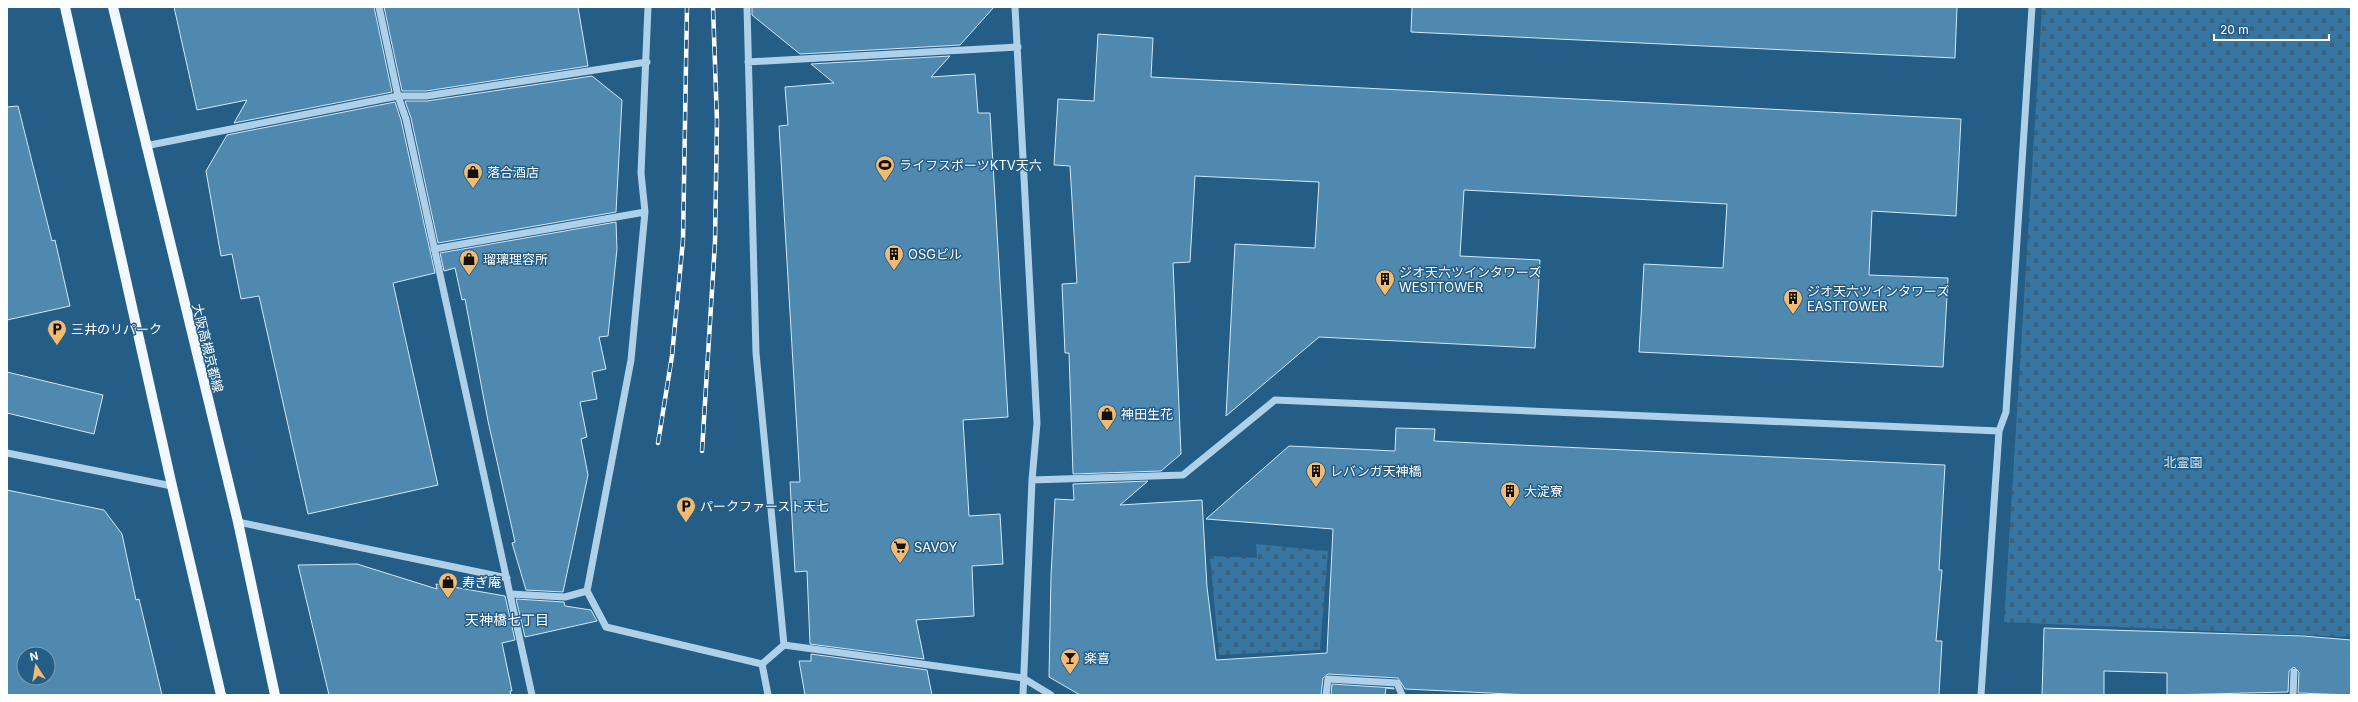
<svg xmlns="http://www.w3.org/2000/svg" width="2358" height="702" font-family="Inter,'Noto Sans JP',sans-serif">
	<defs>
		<pattern id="cemetery-stones" width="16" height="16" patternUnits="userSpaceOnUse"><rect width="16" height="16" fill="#3576a2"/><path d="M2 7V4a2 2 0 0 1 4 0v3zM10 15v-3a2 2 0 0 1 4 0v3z" fill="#425f73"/></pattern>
	</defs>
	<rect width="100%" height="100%" fill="#245d86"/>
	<!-- cemetery -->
	<path fill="url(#cemetery-stones)" d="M2042,7H2351V637L2004,622Z
		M1256,544L1328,551L1320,650L1219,655L1210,556L1257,558Z"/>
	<!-- building -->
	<path fill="#5089b0" stroke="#d2e8f7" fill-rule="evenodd" d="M174,7H374L392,92L234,123L247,100L197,110Z
		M384,7H578L588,66L426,91H402Z
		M752,7H994L960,45L800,54L752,15Z
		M1412,7H1957L1955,58L1411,32Z
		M1098,34L1153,38L1151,77L1961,119L1956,216L1872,211L1869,275L1948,278L1943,367L1639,352L1644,264L1723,268L1727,204L1464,190L1460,256L1540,260L1535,348L1319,337L1226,416L1235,244L1315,248L1319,182L1195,176L1190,262L1173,263L1181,454L1161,471L1073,474L1069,353H1065L1062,284L1077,283L1070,166L1054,165L1058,99L1094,101Z
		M950,56L931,77L975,74L978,113H990L1008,417L963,420L969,516L1000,514L1003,564L972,566L974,616L916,620L924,659L810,644L807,571L795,572L790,482H800L779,126L788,125L785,87L834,83L811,64Z
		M592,76L622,100L616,212L438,243L411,118L405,101H427Z
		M395,102L401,120L435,273L393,283L438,485L308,514L259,296L241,299L232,254L221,256L206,171L227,135Z
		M18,106L52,241L55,240L70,306L7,320V107Z
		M616,222L617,249L608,336L599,337L606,369L592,372L597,399L580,402L587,437L581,439L588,475L563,592L526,590L512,543L515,542L488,421L465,299L462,300L455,268L444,271L440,253Z
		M7,372L103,395L94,434L7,413Z
		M1396,428L1435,429L1434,441L1945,465L1939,570H1942L1936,641H1942L1939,695H1531L1405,689L1398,678L1328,674L1323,678L1321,695H1080L1049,677L1051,576L1055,499L1074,500L1073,484L1148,481L1120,505L1202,500L1207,587L1216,660L1327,653L1333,529L1206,519L1289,446L1395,451Z
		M7,490L104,510L122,534L136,600L139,599L162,695H7ZM24,654H48V678H24Z
		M357,564L437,589L436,584L505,596L515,640L502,643L512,691H510L511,695H329L298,565Z
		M516,599L564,602L565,606L591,610L597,621L525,637Z
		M2044,628L2303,636L2351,640V695L2298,693L2299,672L2294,667L2289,671L2288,692L2167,695V673L2104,671V695H2042Z
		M811,654L927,670L932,695H805L799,661H811Z
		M1332,684L1394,688V689L1386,688L1385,695H1331Z"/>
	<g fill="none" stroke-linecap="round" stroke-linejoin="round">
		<!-- minor -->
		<path stroke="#aed1e9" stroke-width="7" d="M379,7L398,96L406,119L532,695
			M648,7L641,173L645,212L631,360L587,591L606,627L762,664
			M747,7L756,353L784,645L762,664
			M1015,7L1037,423L1032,480L1023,695
			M748,62L1018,47
			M145,146L398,96H426L647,62
			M434,249L645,212
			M7,453L172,486
			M1032,480L1183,475L1275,400L1999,431
			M238,522L507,578
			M510,594L565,597L587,591
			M784,645L1023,678L1051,695
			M762,664L768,695
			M1326,695L1328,679L1397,683L1402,695
			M1981,695L1999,431L2006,412L2007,396L2032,7
			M2293,695L2294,672"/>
		<!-- major -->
		<path stroke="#f1f8fe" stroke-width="10" d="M65,7L172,486L221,695
			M113,7L238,522L275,695"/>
		<defs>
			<path id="rail" d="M658,443L672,356L683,240L687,7
				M702,451L715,242L717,121L713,7"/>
		</defs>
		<!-- rail casing -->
		<use href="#rail" stroke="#fff" stroke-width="4.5"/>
		<!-- rail -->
		<use href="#rail" stroke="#245d86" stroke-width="3" stroke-dasharray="9" stroke-linecap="butt"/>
	</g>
	<!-- icons -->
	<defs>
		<symbol id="stadium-pin" viewBox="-11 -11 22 30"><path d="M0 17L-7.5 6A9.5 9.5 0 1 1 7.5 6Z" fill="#f3bb71" stroke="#245d86"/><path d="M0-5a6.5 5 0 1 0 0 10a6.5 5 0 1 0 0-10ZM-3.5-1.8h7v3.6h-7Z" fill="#111"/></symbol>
		<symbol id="shop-pin" viewBox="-11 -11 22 30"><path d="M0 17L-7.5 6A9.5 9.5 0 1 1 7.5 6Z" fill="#f3bb71" stroke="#245d86"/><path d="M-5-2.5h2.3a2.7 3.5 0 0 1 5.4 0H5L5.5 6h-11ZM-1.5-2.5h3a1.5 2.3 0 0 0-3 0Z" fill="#111"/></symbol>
		<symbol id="building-pin" viewBox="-11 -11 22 30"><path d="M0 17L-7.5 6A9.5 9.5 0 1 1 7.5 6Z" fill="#f3bb71" stroke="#245d86"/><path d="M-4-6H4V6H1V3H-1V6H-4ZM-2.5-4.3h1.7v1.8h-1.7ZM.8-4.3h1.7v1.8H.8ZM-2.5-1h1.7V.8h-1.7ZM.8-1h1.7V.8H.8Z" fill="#111"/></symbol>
		<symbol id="parking-pin" viewBox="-11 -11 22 30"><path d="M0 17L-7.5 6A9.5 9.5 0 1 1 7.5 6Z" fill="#f3bb71" stroke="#245d86"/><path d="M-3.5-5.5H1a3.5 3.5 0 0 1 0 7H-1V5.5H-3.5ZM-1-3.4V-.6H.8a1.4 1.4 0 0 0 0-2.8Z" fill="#111"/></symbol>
		<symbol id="supermarket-pin" viewBox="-11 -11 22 30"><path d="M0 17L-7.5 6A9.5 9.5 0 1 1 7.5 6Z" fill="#f3bb71" stroke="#245d86"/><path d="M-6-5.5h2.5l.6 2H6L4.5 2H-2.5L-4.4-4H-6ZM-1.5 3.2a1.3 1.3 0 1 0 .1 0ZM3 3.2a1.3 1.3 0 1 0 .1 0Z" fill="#111"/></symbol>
		<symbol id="bar-pin" viewBox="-11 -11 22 30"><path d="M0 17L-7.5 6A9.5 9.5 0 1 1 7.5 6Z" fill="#f3bb71" stroke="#245d86"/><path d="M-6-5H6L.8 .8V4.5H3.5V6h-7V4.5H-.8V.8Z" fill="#111"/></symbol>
	</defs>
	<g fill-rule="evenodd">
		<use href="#stadium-pin" x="874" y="154" width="22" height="30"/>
		<use href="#shop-pin" x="462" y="161" width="22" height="30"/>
		<use href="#building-pin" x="883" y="243" width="22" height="30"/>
		<use href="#shop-pin" x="458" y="248" width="22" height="30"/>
		<use href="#building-pin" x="1374" y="268" width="22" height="30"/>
		<use href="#building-pin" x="1782" y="287" width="22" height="30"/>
		<use href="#parking-pin" x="46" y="318" width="22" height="30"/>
		<use href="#shop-pin" x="1096" y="403" width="22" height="30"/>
		<use href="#building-pin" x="1305" y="460" width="22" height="30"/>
		<use href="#building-pin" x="1499" y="480" width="22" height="30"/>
		<use href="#parking-pin" x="675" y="495" width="22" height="30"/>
		<use href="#supermarket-pin" x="889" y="536" width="22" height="30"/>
		<use href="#shop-pin" x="437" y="571" width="22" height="30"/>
		<use href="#bar-pin" x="1059" y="647" width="22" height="30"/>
	</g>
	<g text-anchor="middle" stroke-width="3" stroke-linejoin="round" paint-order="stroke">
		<!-- poi labels -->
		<g font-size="13" fill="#fff" stroke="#245d86" text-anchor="start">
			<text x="899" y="170">ライフスポーツKTV天六</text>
			<text x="487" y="177">落合酒店</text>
			<text x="908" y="259">OSGビル</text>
			<text x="483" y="264">瑠璃理容所</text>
			<text x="1399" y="277">ジオ天六ツインタワーズ<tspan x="1399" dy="15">WESTTOWER</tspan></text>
			<text x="1807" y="296">ジオ天六ツインタワーズ<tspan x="1807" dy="15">EASTTOWER</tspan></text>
			<text x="71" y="334">三井のリパーク</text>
			<text x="1121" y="419">神田生花</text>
			<text x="1330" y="476">レバンガ天神橋</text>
			<text x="1524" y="496">大淀寮</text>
			<text x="700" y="511">パークファースト天七</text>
			<text x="914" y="552">SAVOY</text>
			<text x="462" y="587">寿ぎ庵</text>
			<text x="1084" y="663">楽喜</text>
		</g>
		<!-- street labels -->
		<g font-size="13" fill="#fff" stroke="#245d86">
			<text transform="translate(208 348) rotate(76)" y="5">大阪高槻京都線</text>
		</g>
		<!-- park labels -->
		<g font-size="13" fill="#d2e8f7" stroke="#245d86">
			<text x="2183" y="467">北霊園</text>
		</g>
		<!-- neighbourhood labels -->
		<g font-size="14" fill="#fff" stroke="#245d86">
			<text x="507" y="625">天神橋七丁目</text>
		</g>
	</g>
	<!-- border -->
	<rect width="2358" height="702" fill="none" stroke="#ffffff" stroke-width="16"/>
	<!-- north arrow -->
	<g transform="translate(36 666) rotate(348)"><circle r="19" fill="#245d86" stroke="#7c9eb6"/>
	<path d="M0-3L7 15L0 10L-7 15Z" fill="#f3bb71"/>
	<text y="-6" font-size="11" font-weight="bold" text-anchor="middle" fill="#ffffff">N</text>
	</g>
	<!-- scale -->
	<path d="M2214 34v6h115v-6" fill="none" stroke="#ffffff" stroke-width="2"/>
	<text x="2220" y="34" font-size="12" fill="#ffffff" stroke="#245d86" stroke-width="3" paint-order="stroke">20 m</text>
</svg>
